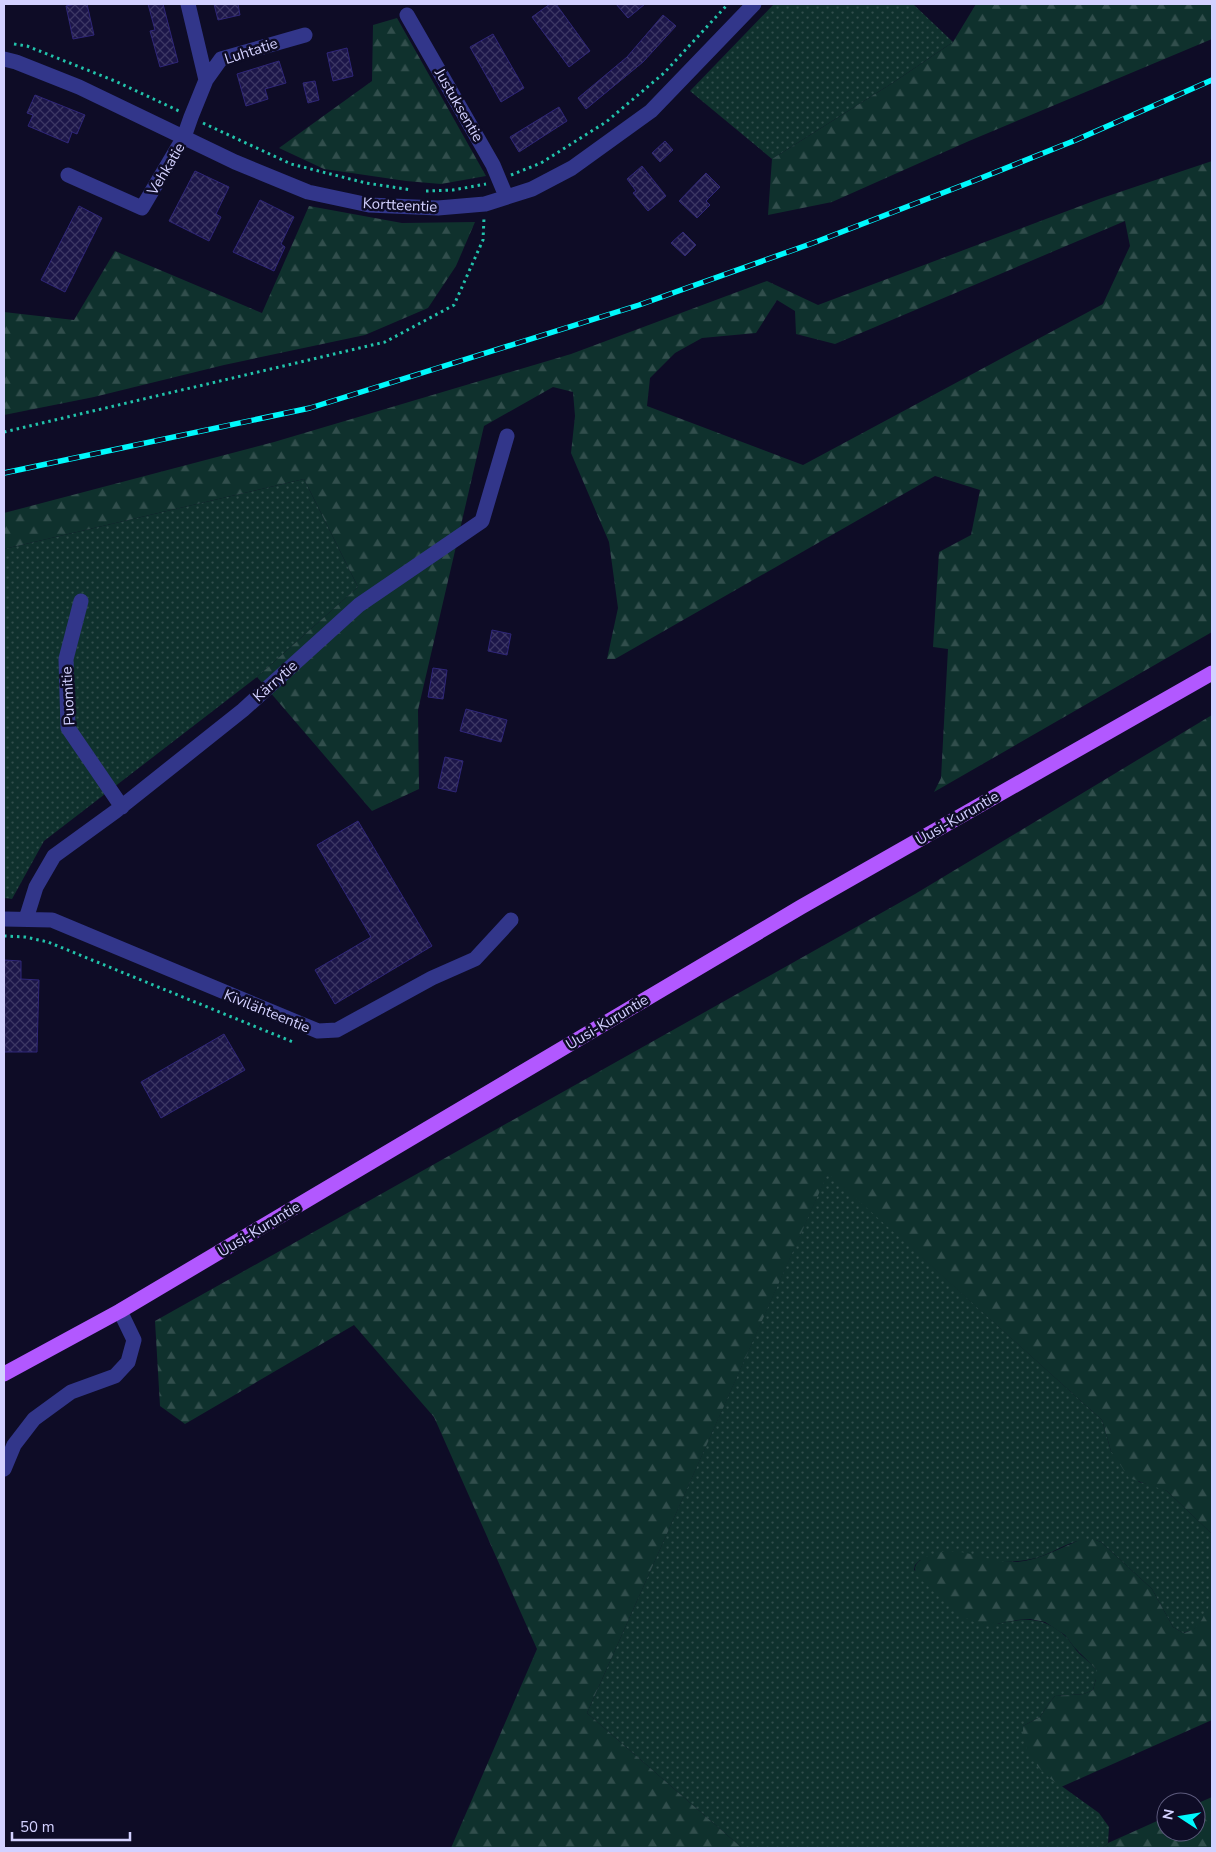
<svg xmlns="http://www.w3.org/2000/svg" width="1216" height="1852" font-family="'Nunito Sans',sans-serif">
	<defs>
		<pattern id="grass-dots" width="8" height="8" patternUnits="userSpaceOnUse" patternTransform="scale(1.25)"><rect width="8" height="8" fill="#0f312d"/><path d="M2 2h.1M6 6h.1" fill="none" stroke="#314e4c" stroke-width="1.8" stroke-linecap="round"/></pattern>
		<pattern id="forest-firs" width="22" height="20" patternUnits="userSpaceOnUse" patternTransform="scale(1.25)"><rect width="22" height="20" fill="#0f312d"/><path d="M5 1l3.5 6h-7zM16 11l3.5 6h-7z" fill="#314e4c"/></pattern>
		<pattern id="building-cross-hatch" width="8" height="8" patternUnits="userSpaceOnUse" patternTransform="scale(1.25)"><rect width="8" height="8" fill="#1c1649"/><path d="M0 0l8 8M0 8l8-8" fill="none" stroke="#3c3764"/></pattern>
	</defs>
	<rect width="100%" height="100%" fill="#0e0c26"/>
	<!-- grass -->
	<path fill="url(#grass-dots)" d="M774,4H913L953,42L894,82L772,159L690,91Z
		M304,479L358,587L257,677L44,841L12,899L4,898V549Z
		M828,1172L1102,1420L1111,1451L1139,1482L1154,1485L1167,1491L1212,1534V1602L1199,1625L1193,1630L1183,1633L1173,1627L1152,1589L1101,1542C1078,1533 1058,1552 1036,1558C1004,1566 955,1561 920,1560L915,1565L914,1570L997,1624C1024,1618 1042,1616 1064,1635C1069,1639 1072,1645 1076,1650C1082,1657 1090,1662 1096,1669V1679L1093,1690L1084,1694L1055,1696L1049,1703L1040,1717L1023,1726L1049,1777L1099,1813L1109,1827L1108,1843L1102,1848H742L587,1713Z"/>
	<!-- forest -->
	<path fill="url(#forest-firs)" fill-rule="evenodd" d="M976,4H1212V39L969,141L832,202L768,215L772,159L894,82L953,42Z
		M397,18L486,176L441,184L406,181L324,169L279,148L372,81L373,25Z
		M1212,161V632L934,792L941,778L948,649L933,647L939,552L971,535L980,490L935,476L615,659H607L618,608L609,542L571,453L575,416L573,392L553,387L484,426L418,710L419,789L372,811L257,677L358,587L304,479L4,549V513L274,442L571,354L767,281L818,305L1099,199ZM1125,221L1130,246L1103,304L803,465L647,406L650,378L675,353L702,338L756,333L777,300L795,311L796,334L835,344Z
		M309,206L402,223L475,222L456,266L428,308L365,335L224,365L94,397L4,415V312L74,320L115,251L262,313Z
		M1212,715V1534L1167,1491L1129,1478L1111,1451L1102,1420L828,1173L587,1713L742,1848H451L537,1649L434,1417L354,1325L185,1424L160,1406L155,1321L915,894Z
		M1082,1539H1093L1101,1542L1152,1589L1173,1627L1183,1633C1203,1629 1201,1616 1212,1602V1720L1061,1787C1040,1771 1022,1755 1023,1726L1040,1717L1049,1703L1055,1696L1084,1694L1093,1690L1096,1679V1669L1074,1647L1065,1635L1045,1622L1030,1619L1017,1620L997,1624L985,1625L974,1622L956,1613L917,1576C913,1568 915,1563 924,1558C959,1540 983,1564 1017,1562C1040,1560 1062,1547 1082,1539Z
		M1212,1797V1848H1102L1108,1843L1166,1817V1832H1196V1804Z"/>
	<!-- building -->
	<path fill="url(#building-cross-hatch)" stroke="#2f2678" d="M76,4H87L94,35L73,39L66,6Z
		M148,4H163L178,62L160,67L150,31L155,30Z
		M214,4H238L240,15L218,20Z
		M550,4H556L590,51L569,67L532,17Z
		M616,4H645L628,18Z
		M663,15L676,26L643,62L586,109L578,98L627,57Z
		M493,34L524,88L501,102L470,47Z
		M347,48L353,76L333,81L327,53Z
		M279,61L286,83L265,89L268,99L246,106L237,74Z
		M315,81L319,100L308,103L303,83Z
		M35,95L85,115L77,134L72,132L68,143L28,126L33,115L27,113Z
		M559,107L567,121L519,152L510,137Z
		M665,141L673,150L660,162L652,153Z
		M642,166L666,196L648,211L633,193L636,191L627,179Z
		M195,171L229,187L216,214L221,217L209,241L169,221Z
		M706,173L720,187L706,201L710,205L697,218L679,201Z
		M260,200L294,217L281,244L285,247L274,271L233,252Z
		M79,206L102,218L65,292L41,280Z
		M683,232L696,245L685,256L671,243Z
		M492,630L511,634L507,655L488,651Z
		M433,668L447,670L443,699L428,697Z
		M466,709L507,720L501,742L460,731Z
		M445,757L463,761L456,792L438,788Z
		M358,821L432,946L335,1004L315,970L371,937L317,845Z
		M4,960L21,961V979L39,980L37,1052H4Z
		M224,1034L245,1070L161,1118L141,1082Z"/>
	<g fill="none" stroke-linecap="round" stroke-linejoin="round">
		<!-- path -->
		<path stroke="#22c3ab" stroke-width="3" stroke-dasharray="2.5 4" stroke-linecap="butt" d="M14,44L27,46L115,81L179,111
			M203,123L291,164L366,183L412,190
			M511,175L541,163L606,122L664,73L728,4
			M426,191L453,190L486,184
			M4,432L385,342L454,305L483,240L484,218
			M4,936L25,937L48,942L293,1042"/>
		<!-- minor -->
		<path stroke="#32368a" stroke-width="15" d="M407,15L493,165L506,196
			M4,59L16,62L79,87L235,162L308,192L369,205L438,208L485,204L532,189L572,168L651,111L754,4
			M206,80L221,59L305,35
			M68,175L142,208L184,137L191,117L206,80L188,4
			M81,601L66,659L68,728L122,807
			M4,919L52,920L318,1031L337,1030L432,978L475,959L511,920
			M26,919L36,887L54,856L116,811L243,710L359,605L482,521L507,436
			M4,1469L14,1445L34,1419L71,1392L115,1376L128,1362L134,1340L120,1311"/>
		<!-- major -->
		<path stroke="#b258ff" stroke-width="15" d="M4,1374L120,1311L801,907L1212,673"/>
		<defs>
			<path id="rail" d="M4,473L310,408L639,305L813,243L971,182L1076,140L1212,80"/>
		</defs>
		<!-- rail casing -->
		<use href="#rail" stroke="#00f9fc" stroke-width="5.5"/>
		<!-- rail -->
		<use href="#rail" stroke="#0e0c26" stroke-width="4" stroke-dasharray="11" stroke-linecap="butt"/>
	</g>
	<g text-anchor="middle" stroke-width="5" stroke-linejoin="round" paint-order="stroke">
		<!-- street labels -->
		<g font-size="15" fill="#d3d1ff" stroke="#0e0c26">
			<text transform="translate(251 51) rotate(-18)" y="5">Luhtatie</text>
			<text transform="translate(459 105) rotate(60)" y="5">Justuksentie</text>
			<text transform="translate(166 169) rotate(-59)" y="5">Vehkatie</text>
			<text transform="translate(400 205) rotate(3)" y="5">Kortteentie</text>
			<text transform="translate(275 681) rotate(-42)" y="5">Kärrytie</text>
			<text transform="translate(68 696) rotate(-93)" y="5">Puomitie</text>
			<text transform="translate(957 818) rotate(-30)" y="5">Uusi-Kuruntie</text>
			<text transform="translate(267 1011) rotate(22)" y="5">Kivilähteentie</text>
			<text transform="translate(607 1022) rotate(-31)" y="5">Uusi-Kuruntie</text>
			<text transform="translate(259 1229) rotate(-31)" y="5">Uusi-Kuruntie</text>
		</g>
	</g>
	<!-- border -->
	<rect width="1216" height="1852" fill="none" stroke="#d3d1ff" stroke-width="10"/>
	<!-- north arrow -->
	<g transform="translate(1181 1817) rotate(282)"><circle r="24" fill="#0e0c26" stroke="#5d5b7d"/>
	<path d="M0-4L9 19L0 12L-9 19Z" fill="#00f9fc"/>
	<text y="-8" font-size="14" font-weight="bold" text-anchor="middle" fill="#d3d1ff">N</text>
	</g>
	<!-- scale -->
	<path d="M12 1832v8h118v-8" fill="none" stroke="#d3d1ff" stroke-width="2.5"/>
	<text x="20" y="1832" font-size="15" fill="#d3d1ff" stroke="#0e0c26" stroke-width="4" paint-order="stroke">50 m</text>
</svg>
